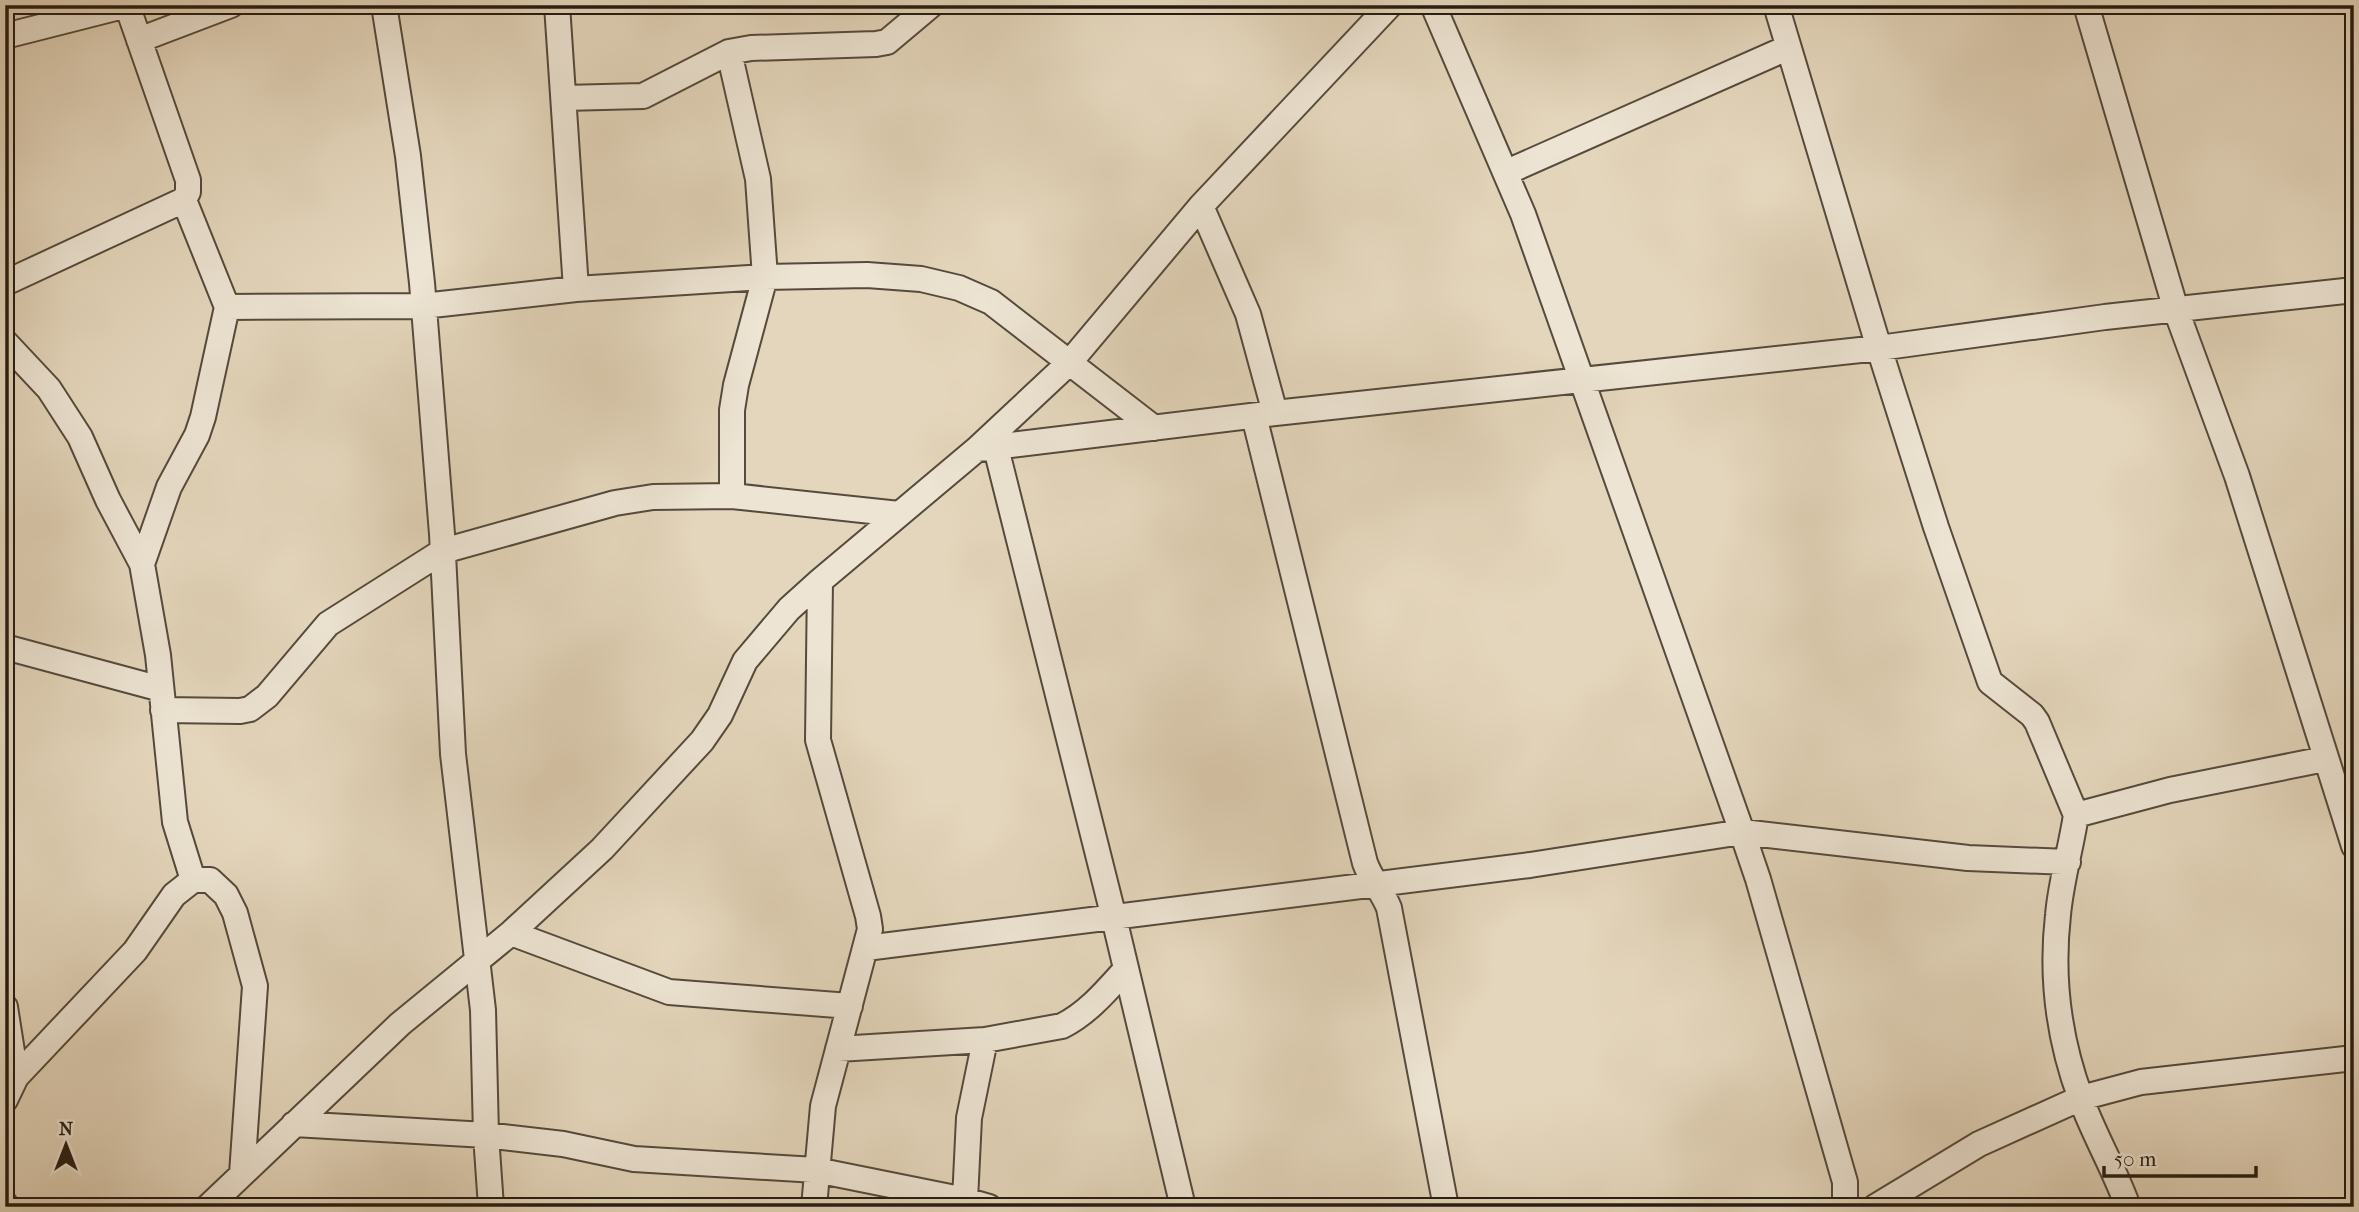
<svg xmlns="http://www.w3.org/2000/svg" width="2359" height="1212" font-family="'IM FELL French Canon',serif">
	<rect width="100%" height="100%" fill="#e4d6bc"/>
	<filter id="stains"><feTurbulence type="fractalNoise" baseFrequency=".00286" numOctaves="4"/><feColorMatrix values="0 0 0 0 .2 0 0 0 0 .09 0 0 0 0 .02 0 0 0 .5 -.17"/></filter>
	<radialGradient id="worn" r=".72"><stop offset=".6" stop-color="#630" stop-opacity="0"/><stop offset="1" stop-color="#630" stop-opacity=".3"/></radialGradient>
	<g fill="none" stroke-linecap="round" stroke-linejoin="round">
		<defs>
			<path id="minor" d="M384,5L408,156L422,283L442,534L453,754L483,1010L486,1135L491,1207
				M557,5L576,289
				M1433,5L1523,214L1742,832L1758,879L1845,1182V1207
				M1776,5L1879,348L1936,527L1990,682L2032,715L2037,722L2076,815
				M2086,5L2176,310L2237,476L2354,846
				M5,36L127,5
				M139,40L231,5
				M729,52L758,179L765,277L736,385L732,410V496
				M564,98L643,96L729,52L751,48L876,44L887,42L931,5
				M1507,172L1787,48
				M1201,206L1248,314L1275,413
				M5,283L184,200L188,192V180L127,5
				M227,307L423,306L576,289L765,277L867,275L921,279L959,288L991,302L1154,428
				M5,342L49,389L80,437L108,500L142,564L158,655L175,822L193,880H210L226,895L235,913L255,986L242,1174
				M1254,416L1365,863C1371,880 1383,892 1389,908L1446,1207
				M996,448L1114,918L1183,1207
				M977,449L1275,413L1879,348L2105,317L2354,290
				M142,564L169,487L197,435L203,417L227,307L184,200
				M5,647L161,689
				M163,710L240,711L250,709L267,696L328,624L443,551L615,503L653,497L732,496L899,514
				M511,933L669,992L850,1006
				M866,948L1530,865L1742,832L1968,858L2068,862
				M5,1007L16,1077L5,1100
				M838,1049L985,1040L1062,1026C1088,1013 1107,990 1126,969
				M16,1077L135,951L174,895L193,880
				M294,1124L486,1135L563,1144L634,1159L816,1170L965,1200L989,1207
				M965,1200L969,1118L985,1040
				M5,1204L6,1207
				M208,1207L400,1024L511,933L602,849L702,741L720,715L745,661L789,609L820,581L977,449L1070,362L1201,206L1390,5
				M814,1207L823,1106L870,929L868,916L818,740L820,581
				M1875,1207L1979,1144L2081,1098L2141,1082L2354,1058
				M2128,1207C2115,1170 2094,1135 2081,1099C2059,1040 2051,976 2058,915C2061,881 2071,848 2076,815L2170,790L2325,759"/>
		</defs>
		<!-- minor casing -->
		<use href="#minor" stroke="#554a3c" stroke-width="28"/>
		<!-- minor -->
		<use href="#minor" stroke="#ede4d3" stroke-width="24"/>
	</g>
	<!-- margin -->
	<rect width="2359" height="1212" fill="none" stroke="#e4d6bc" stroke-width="28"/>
	<rect x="7" y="7" width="2345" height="1198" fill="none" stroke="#251c12" stroke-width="3.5"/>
	<rect x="14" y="14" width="2331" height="1184" fill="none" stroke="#251c12" stroke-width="2"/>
	<!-- north arrow -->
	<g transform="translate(66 1145)" stroke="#ede4d3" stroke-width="5" paint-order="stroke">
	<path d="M0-5L12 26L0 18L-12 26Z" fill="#251c12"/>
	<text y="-10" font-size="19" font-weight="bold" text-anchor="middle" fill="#251c12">N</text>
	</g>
	<!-- scale -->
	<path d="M2104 1166v10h152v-10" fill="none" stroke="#251c12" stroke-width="3.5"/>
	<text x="2114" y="1166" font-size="21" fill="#251c12" stroke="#ede4d3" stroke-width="5" paint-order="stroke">50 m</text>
	<rect width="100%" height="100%" filter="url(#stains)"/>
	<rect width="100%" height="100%" fill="url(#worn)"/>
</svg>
